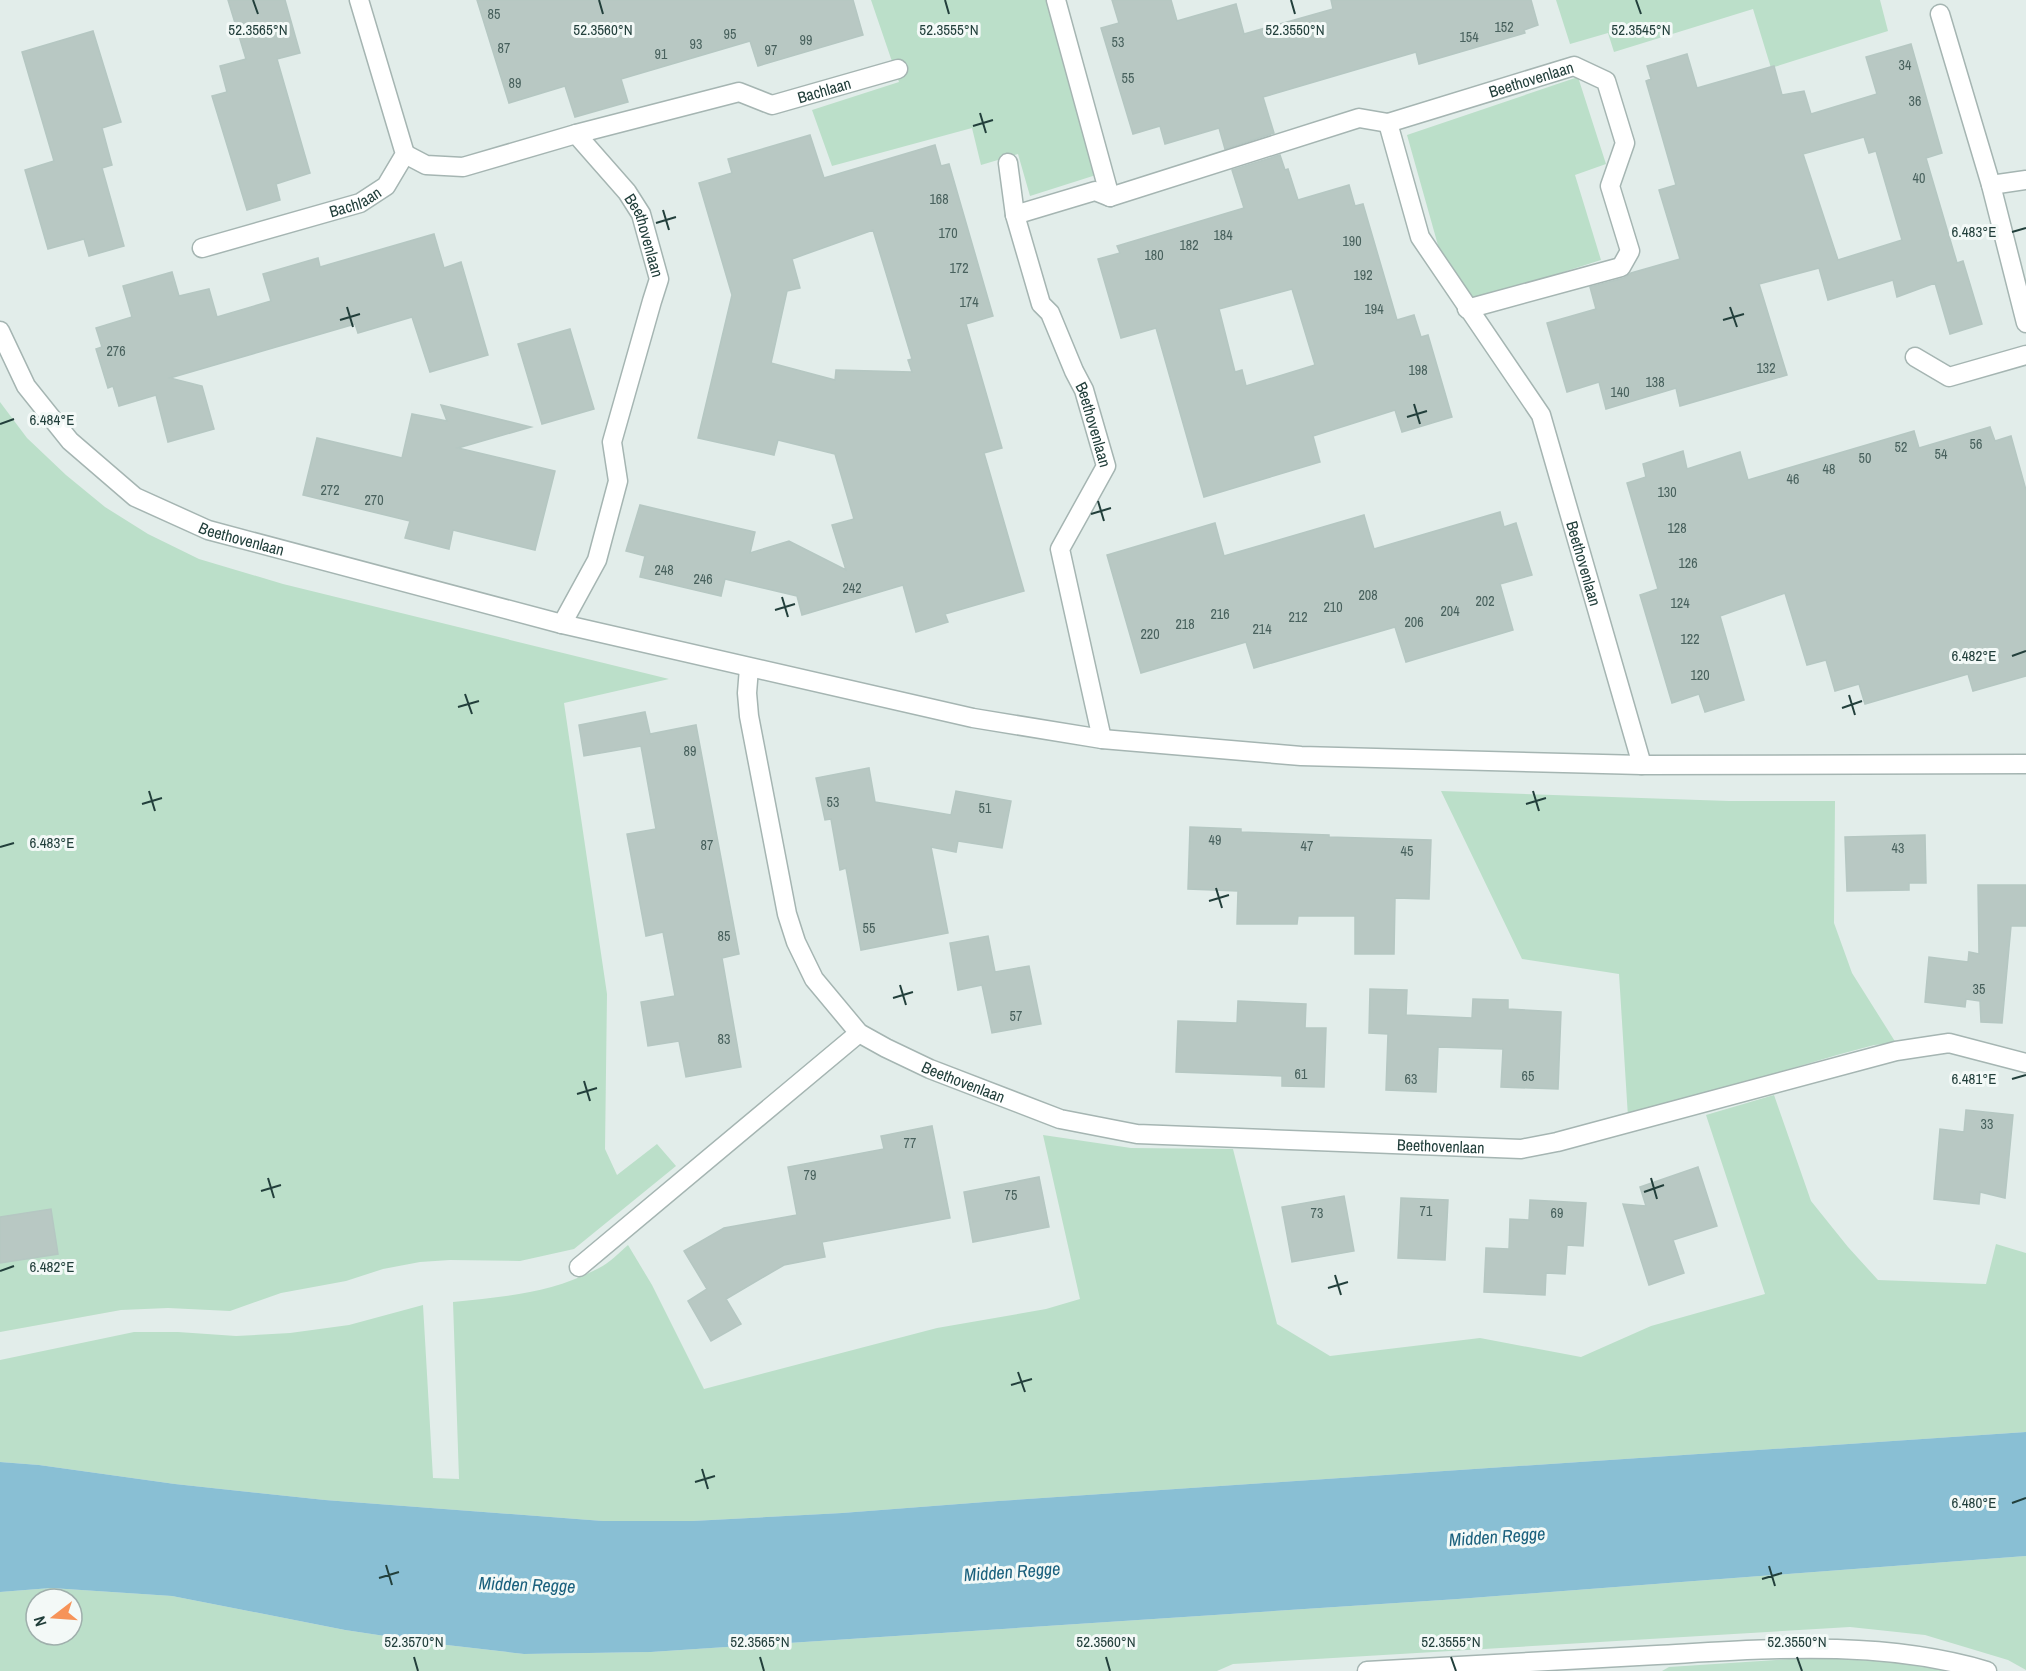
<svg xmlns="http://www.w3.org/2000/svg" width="2026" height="1671" font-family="'Archivo Narrow',sans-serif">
	<rect width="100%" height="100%" fill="#e2edea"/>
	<!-- green -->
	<path fill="#bbdfc9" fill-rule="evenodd" d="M871,0H1050L1096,175L1030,196L1018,154L981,165L972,128L832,166L812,110L899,82Z
		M1556,0H1880L1888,31L1771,68L1753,9L1614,52L1608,33L1570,44Z
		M1578,77L1606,164L1575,175L1601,260L1466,303L1441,256L1407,135Z
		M0,402L27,438L66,475L105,507L148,534L199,559L283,584L669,679L564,703L607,994L605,1149L617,1175L657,1144L676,1166L574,1249L520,1261L450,1260L420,1262L383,1269L346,1281L281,1293L230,1311L168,1308L121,1310L0,1332Z
		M1441,791L1729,801H1835L1834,923L1852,973L1896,1043L1874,1045L1837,1055L1628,1117L1619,974L1522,959Z
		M1774,1095L1811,1201L1848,1247L1878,1280L1986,1284L1996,1244L2026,1253V1432L998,1501L842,1513L692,1521H603L325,1500L175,1484L39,1465L0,1462V1360L134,1332H178L236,1336L290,1333L349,1325L423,1305L433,1478L459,1479L453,1302C506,1296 550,1294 599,1268C609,1263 619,1253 628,1245L652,1285L704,1389L937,1328L1046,1309L1080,1299L1043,1135L1131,1148L1233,1149L1277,1324L1330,1356L1480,1338L1581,1357L1651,1326L1765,1294L1706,1115Z
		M2026,1556V1670L2008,1660L1925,1635L1850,1627L1233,1664L1217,1671H0V1592L51,1588L172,1596L345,1630L438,1644L524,1654L651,1652L1458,1599ZM36,1599H72V1635H36Z
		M1850,1655L1919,1662L1949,1671H1662L1669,1667Z"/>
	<!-- water -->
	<path fill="#89bfd4" d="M2026,1432V1556L1458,1599L651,1652L524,1654L438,1644L345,1630L172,1596L51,1588L0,1592V1462L39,1465L175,1484L325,1500L603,1521H692L842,1513L998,1501Z"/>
	<!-- building -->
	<path fill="#b8c8c3" stroke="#b5c7c2" stroke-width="1.5" fill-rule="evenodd" d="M228,0H285L300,53L277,59L310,173L276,184L280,200L247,210L212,96L227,92L220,66L246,59Z
		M477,0H853L863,35L758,66L750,41L621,79L628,102L575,117L565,86L509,103Z
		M1112,0H1171L1177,21L1236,4L1244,34L1333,9L1331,0H1531L1538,25L1524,30L1525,33L1419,64L1416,52L1263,97L1274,133L1225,149L1219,128L1165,144L1160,126L1133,134L1101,28L1119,23Z
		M93,31L121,122L102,128L112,165L102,168L124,246L89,256L84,239L48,249L25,170L54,161L22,52Z
		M1911,44L1942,153L1926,158L1957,263L1963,261L1982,324L1950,334L1935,283L1897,297L1893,280L1828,300L1819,268L1759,284L1787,375L1680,406L1676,388L1606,409L1599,382L1567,392L1547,323L1596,309L1590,287L1624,278L1631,273L1680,259L1659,190L1676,185L1646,81L1651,79L1647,66L1687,54L1697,88L1774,66L1782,95L1804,91L1811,114L1877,94L1866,57ZM1864,137L1869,153L1876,151L1902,240L1838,260L1803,154Z
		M810,135L824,178L935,145L941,166L949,164L993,316L966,324L1002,448L984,453L1024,591L945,614L948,622L916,632L903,585L802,615L797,596L742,583L725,579L721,596L640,577L645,556L626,551L640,505L755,532L750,553L789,541L846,570L832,525L854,519L835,454L778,440L774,455L698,438L732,295L699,183L732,173L728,159ZM873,230L912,359L908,360L912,372L836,370L835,380L771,363L787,291L800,288L792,259Z
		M1280,155L1285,170L1288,169L1298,200L1349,185L1355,206L1363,204L1397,320L1414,315L1421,337L1428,335L1452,417L1402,432L1395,410L1313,436L1320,462L1204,497L1156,328L1121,338L1098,259L1120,253L1117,246L1244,208L1232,170ZM1292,289L1315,365L1246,386L1242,370L1235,372L1219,309Z
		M434,234L444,268L461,262L488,355L430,372L412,317L358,333L355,324L170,378L202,386L214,429L168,442L156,395L119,406L113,386L108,388L96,349L102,347L96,328L132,317L123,286L172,272L179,296L209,289L217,317L271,301L263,274L318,258L320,267Z
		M570,329L594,409L542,424L518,344Z
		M441,405L531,427L458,448L555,471L535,550L453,530L449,549L405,538L410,521L303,495L317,438L402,458L412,414L447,421Z
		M1990,427L1995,441L2011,436L2026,490V676L1973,691L1968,674L1865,704L1859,684L1835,691L1826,660L1807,665L1785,593L1720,616L1744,700L1705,712L1699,694L1672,703L1640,595L1658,589L1627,483L1646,477L1643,464L1683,451L1687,469L1740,452L1748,480L1914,431L1919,448Z
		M1500,512L1504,527L1516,523L1532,575L1500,584L1513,630L1406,662L1395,627L1254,668L1246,642L1141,673L1107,555L1215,523L1224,556L1364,515L1374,549Z
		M645,712L650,734L696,725L739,954L722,958L741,1067L686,1077L679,1041L648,1046L641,1002L675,996L663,932L646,936L627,834L656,829L641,746L584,756L579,725Z
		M869,768L875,802L951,815L956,791L1011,801L1002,848L958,841L956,852L931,847L948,933L861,950L846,868L840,870L831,819L825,820L816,778Z
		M1190,827L1241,829V832L1329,835V837L1431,840L1429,899L1395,898L1394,954H1355V916H1298L1297,924H1237L1238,891L1188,889Z
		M1925,835L1926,883H1909V890L1847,891L1845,837Z
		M1978,885H2026V926H2011L2002,1023L1981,1022L1980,1001L1966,999L1965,1007L1925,1002L1929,957L1968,962L1969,952L1979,954Z
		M988,936L995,972L1029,966L1041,1024L992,1033L982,985L958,990L950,943Z
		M1370,989L1407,990L1406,1015L1472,1018L1473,999L1508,1000V1009L1561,1012L1558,1089L1501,1087L1503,1049L1438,1047L1436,1092L1386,1090L1388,1034L1369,1033Z
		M1238,1001L1306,1004L1305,1028H1326L1324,1087L1282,1086V1076L1176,1072L1178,1021L1237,1023Z
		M1966,1110L2013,1115L2005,1198L1980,1192L1979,1204L1934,1199L1940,1129L1964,1132Z
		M932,1126L950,1218L822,1242L825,1257L784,1265L726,1299L741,1324L711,1341L688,1301L707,1289L684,1251L724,1228L797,1215L788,1167L884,1149L881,1136Z
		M1698,1167L1717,1226L1673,1240L1684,1273L1649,1285L1623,1204L1646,1206L1640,1187Z
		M1039,1177L1049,1227L973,1242L964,1192Z
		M1344,1196L1354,1251L1292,1262L1282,1207Z
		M1401,1198L1448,1200L1445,1260L1398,1258Z
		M1530,1200L1586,1203L1583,1246L1567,1245L1565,1274L1546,1273L1545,1295L1484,1292L1486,1248L1509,1249L1510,1219L1529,1220Z
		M51,1209L58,1254L0,1263V1217Z"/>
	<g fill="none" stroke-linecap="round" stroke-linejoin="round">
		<defs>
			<g id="minor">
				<path d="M1056,0L1110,197"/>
				<path d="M1940,14L1991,185L2026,323"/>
				<path id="s1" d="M1388,123L1420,237L1541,415L1642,765"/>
				<path id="s2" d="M576,134L739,92L772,105L898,69"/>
				<path id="s3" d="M405,154L426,165L463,167L576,134L627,192L641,214L659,279L652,301L612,442L618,481L597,560L562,624"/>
				<path id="s4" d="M1008,163L1015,215L1041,304L1050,313L1074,371L1084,390L1106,466L1060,549L1102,739"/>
				<path d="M1991,185L2026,180"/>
				<path id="s5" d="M1015,215L1095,191L1110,197L1359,118L1388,123L1574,66L1606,81L1625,143L1610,186L1630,251L1621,267L1467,309"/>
				<path id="s6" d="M202,248L360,203L386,186L405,154L359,0"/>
				<path id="s7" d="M0,331L26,386L70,441L135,497L208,530L562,624L973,718L1102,739L1301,756L1642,765L2026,764"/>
				<path d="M1915,357L1949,377L2026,355"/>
				<path id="s8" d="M749,668L747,693L749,716L787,914L796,942L814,979L859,1033L886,1048L930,1069L1060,1119L1137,1134L1521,1149L1557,1142L1896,1051L1949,1043L2026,1063"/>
				<path d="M579,1267L859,1033"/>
				<path d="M1367,1671C1463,1666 1560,1660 1657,1655C1767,1649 1880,1639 1987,1671"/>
			</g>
		</defs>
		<!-- minor casing -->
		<use href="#minor" stroke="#a5b5b2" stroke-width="21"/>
		<!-- minor -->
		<use href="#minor" stroke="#fff" stroke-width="18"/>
	</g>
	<!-- ticks -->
	<path fill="none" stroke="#223f3b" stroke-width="2" d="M253,0L258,14M599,0L603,14M945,0L949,14M1291,0L1295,14M1636,0L1641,14M980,113L986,133M973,126L993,120M663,210L669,230M656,223L676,217M2012,232L2026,228M347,307L353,327M1730,307L1737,327M340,320L360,314M1723,320L1744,314M1414,404L1420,424M1407,417L1427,411M0,424L14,419M1098,501L1104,521M1091,514L1111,508M782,597L788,617M775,610L795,604M2012,656L2026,651M465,694L472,714M1849,695L1855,715M458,707L479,701M1842,708L1862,701M149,791L155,811M1533,791L1539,811M142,804L162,798M1526,804L1546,798M0,847L14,843M1216,888L1222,908M1209,901L1229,895M900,985L906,1005M893,998L913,992M2012,1079L2026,1075M584,1081L590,1101M577,1094L597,1088M268,1178L274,1198M1651,1178L1657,1199M261,1191L281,1185M1644,1192L1664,1185M0,1271L14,1266M1335,1275L1341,1295M1328,1288L1348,1282M1018,1372L1025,1392M1011,1385L1032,1379M702,1469L708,1489M695,1482L715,1476M2012,1503L2026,1498M386,1565L392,1585M1769,1566L1775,1586M379,1578L399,1572M1762,1579L1782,1573M414,1657L418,1671M760,1657L764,1671M1106,1657L1110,1671M1451,1657L1456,1671M1797,1657L1802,1671"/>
	<g text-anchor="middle" stroke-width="6" stroke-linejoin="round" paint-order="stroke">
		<!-- number labels -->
		<g font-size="14" fill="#48615d">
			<text x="494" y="19">85</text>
			<text x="1504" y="32">152</text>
			<text x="730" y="39">95</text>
			<text x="1469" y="42">154</text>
			<text x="806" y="45">99</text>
			<text x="1118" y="47">53</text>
			<text x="696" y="49">93</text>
			<text x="504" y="53">87</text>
			<text x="771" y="55">97</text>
			<text x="661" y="59">91</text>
			<text x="1905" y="70">34</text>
			<text x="1128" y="83">55</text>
			<text x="515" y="88">89</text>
			<text x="1915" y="106">36</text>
			<text x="1919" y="183">40</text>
			<text x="939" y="204">168</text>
			<text x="948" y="238">170</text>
			<text x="1223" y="240">184</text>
			<text x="1352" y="246">190</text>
			<text x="1189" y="250">182</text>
			<text x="1154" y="260">180</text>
			<text x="959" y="273">172</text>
			<text x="1363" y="280">192</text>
			<text x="969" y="307">174</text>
			<text x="1374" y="314">194</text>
			<text x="116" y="356">276</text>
			<text x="1766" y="373">132</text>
			<text x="1418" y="375">198</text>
			<text x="1655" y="387">138</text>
			<text x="1620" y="397">140</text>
			<text x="1976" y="449">56</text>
			<text x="1901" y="452">52</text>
			<text x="1941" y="459">54</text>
			<text x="1865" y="463">50</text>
			<text x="1829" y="474">48</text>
			<text x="1793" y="484">46</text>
			<text x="330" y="495">272</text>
			<text x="1667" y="497">130</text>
			<text x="374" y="505">270</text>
			<text x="1677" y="533">128</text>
			<text x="1688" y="568">126</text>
			<text x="664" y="575">248</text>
			<text x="703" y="584">246</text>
			<text x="852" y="593">242</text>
			<text x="1368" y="600">208</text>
			<text x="1485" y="606">202</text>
			<text x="1680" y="608">124</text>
			<text x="1333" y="612">210</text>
			<text x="1450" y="616">204</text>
			<text x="1220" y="619">216</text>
			<text x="1298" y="622">212</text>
			<text x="1414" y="627">206</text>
			<text x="1185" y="629">218</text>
			<text x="1262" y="634">214</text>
			<text x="1150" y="639">220</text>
			<text x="1690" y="644">122</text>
			<text x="1700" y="680">120</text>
			<text x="690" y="756">89</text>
			<text x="833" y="807">53</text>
			<text x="985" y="813">51</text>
			<text x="1215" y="845">49</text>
			<text x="707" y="850">87</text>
			<text x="1307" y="851">47</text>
			<text x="1898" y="853">43</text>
			<text x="1407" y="856">45</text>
			<text x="869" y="933">55</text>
			<text x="724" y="941">85</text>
			<text x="1979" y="994">35</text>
			<text x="1016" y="1021">57</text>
			<text x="724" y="1044">83</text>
			<text x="1301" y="1079">61</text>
			<text x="1528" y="1081">65</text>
			<text x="1411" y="1084">63</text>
			<text x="1987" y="1129">33</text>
			<text x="910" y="1148">77</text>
			<text x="810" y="1180">79</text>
			<text x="1011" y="1200">75</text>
			<text x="1426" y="1216">71</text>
			<text x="1317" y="1218">73</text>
			<text x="1557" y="1218">69</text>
		</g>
		<!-- street labels -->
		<g font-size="16" fill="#223f3b" stroke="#f3f9f7">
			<text dy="6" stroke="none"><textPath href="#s5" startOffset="540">Beethovenlaan</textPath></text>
			<text dy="6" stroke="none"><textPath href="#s2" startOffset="258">Bachlaan</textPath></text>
			<text dy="6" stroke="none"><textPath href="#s6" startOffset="160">Bachlaan</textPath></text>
			<text dy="6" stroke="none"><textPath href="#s3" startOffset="303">Beethovenlaan</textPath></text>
			<text dy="6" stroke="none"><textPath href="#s4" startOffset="278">Beethovenlaan</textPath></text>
			<text dy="6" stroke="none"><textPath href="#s7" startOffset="332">Beethovenlaan</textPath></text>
			<text dy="6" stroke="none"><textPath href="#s1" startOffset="488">Beethovenlaan</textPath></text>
			<text dy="6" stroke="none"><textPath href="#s8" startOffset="506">Beethovenlaan</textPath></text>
			<text dy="6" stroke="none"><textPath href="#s8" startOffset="992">Beethovenlaan</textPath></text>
		</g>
		<!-- water labels -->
		<g font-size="18" font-style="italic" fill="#1a607d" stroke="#f3f9f7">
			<text transform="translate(1497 1537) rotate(-4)" y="6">Midden Regge</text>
			<text transform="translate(1012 1572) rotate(-4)" y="6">Midden Regge</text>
			<text transform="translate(527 1585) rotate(2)" y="6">Midden Regge</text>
		</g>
	</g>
	<g font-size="15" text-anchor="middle" fill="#223f3b" stroke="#f3f9f7" stroke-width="6" stroke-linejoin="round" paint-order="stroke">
		<text x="258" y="35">52.3565°N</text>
		<text x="603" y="35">52.3560°N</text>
		<text x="949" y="35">52.3555°N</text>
		<text x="1295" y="35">52.3550°N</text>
		<text x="1641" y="35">52.3545°N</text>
		<text x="1974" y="237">6.483°E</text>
		<text x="52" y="425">6.484°E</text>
		<text x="1974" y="661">6.482°E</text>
		<text x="52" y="848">6.483°E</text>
		<text x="1974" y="1084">6.481°E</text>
		<text x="52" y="1272">6.482°E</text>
		<text x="1974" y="1508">6.480°E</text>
		<text x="414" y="1647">52.3570°N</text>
		<text x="760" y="1647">52.3565°N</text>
		<text x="1106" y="1647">52.3560°N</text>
		<text x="1451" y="1647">52.3555°N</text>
		<text x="1797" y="1647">52.3550°N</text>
	</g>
	<!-- north arrow -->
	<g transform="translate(54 1617) rotate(253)"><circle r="28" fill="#f3f9f7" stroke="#9fafac" stroke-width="1.5"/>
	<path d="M0-4.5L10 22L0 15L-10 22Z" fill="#f69358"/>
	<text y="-9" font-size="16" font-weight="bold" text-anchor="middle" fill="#223f3b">N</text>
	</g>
</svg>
